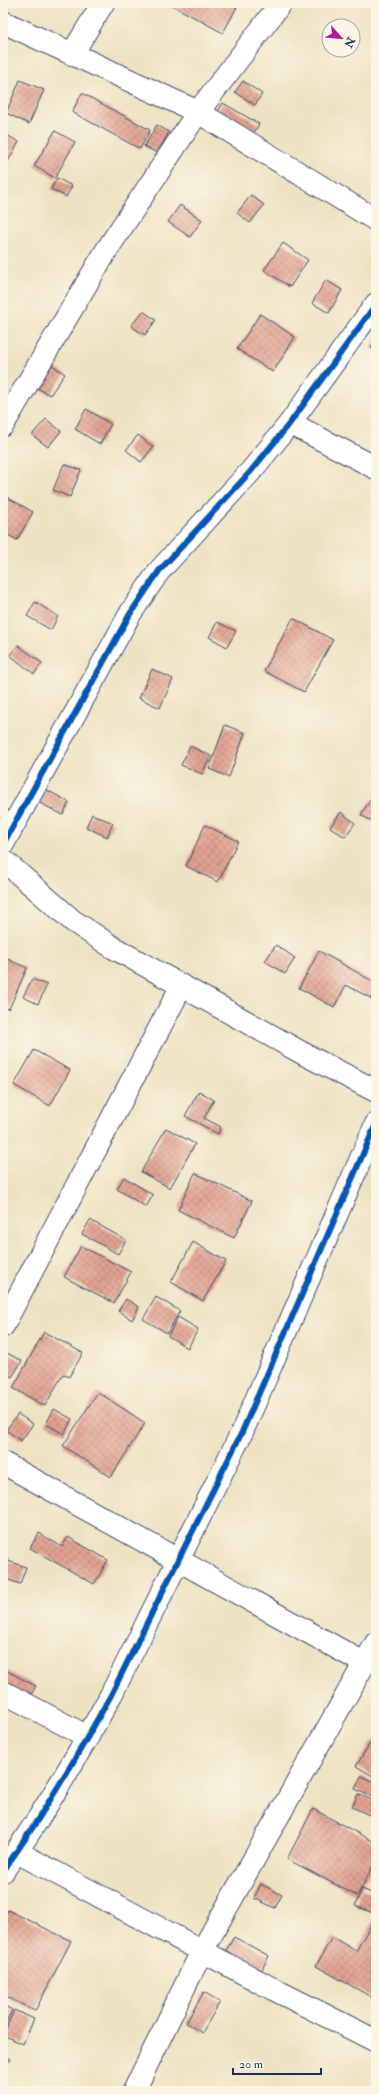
<svg xmlns="http://www.w3.org/2000/svg" width="379" height="2094" font-family="'IM FELL Double Pica',serif">
	<defs>
		<pattern id="building-cross-hatch" width="8" height="8" patternUnits="userSpaceOnUse"><rect width="8" height="8" fill="#e2a390"/><path d="M0 0l8 8M0 8l8-8" fill="none" stroke="#b68579"/></pattern>
	</defs>
	<rect width="100%" height="100%" fill="#fcf5e5"/>
	<filter id="ink" filterUnits="userSpaceOnUse"><feTurbulence type="fractalNoise" baseFrequency=".025" numOctaves="2"/><feDisplacementMap in="SourceGraphic" scale="8" xChannelSelector="R" yChannelSelector="G"/><feConvolveMatrix kernelMatrix="1 2 1 2 8 2 1 2 1" color-interpolation-filters="sRGB"/></filter>
	<filter id="wash" filterUnits="userSpaceOnUse"><feTurbulence type="fractalNoise" baseFrequency=".012" numOctaves="4" result="noise"/><feDisplacementMap in="SourceGraphic" scale="16" xChannelSelector="R" yChannelSelector="G"/><feGaussianBlur stdDeviation="0.9" result="paint"/><feColorMatrix in="noise" values="0 0 0 0 0 0 0 0 0 0 0 0 0 0 0 0 0 1.4 0 .05"/><feComposite in="paint" operator="in"/></filter>
	<g filter="url(#wash)">
		<rect width="100%" height="100%" fill="#ede3c2"/>
		<g id="blocks">
			<!-- building -->
			<path fill="url(#building-cross-hatch)" d="M168,3H239L223,33Z
				M20,80L44,90L29,124L6,113Z
				M243,81L262,94L255,105L235,92Z
				M82,93L150,130L140,149L72,112Z
				M223,103L259,124L247,145L211,124Z
				M157,125L169,132L157,153L144,146Z
				M55,131L75,142L55,178L34,166Z
				M3,133L19,142L3,170Z
				M57,178L72,186L66,197L51,189Z
				M251,195L264,205L250,223L237,213Z
				M180,205L202,220L190,237L168,222Z
				M283,243L308,260L290,287L264,270Z
				M326,280L342,290L329,313L312,303Z
				M143,311L156,320L145,335L131,326Z
				M260,314L295,337L273,372L237,349Z
				M376,339V350L371,348Z
				M52,365L65,374L50,395L37,388Z
				M86,409L111,424L100,444L75,429Z
				M46,419L61,431L48,447L32,435Z
				M138,435L153,447L141,462L126,450Z
				M64,464L81,470L70,497L53,490Z
				M3,495L33,512L17,540L3,532Z
				M35,602L58,616L51,630L27,616Z
				M293,618L333,640L304,692L264,671Z
				M217,622L236,631L227,647L209,637Z
				M18,645L42,663L34,674L10,655Z
				M152,669L173,679L160,708L139,698Z
				M225,725L245,733L229,777L209,769Z
				M190,746L211,756L202,774L181,765Z
				M43,788L69,802L63,815L36,801Z
				M370,800L376,804V824L361,815Z
				M341,812L355,823L345,837L330,827Z
				M92,814L113,823L107,837L86,827Z
				M205,825L238,841L218,882L186,866Z
				M276,945L295,958L285,974L265,961Z
				M319,951L376,983V1001L346,985L334,1007L299,988Z
				M3,957L27,968L9,1009L3,1007Z
				M32,979L47,985L38,1004L23,997Z
				M34,1050L70,1070L50,1106L14,1085Z
				M199,1091L214,1100L204,1118L221,1127L218,1134L185,1116Z
				M166,1128L195,1144L170,1188L141,1172Z
				M195,1173L252,1201L234,1238L178,1210Z
				M124,1177L153,1195L146,1207L117,1189Z
				M90,1220L126,1240L118,1254L82,1234Z
				M193,1242L226,1261L203,1301L171,1282Z
				M81,1246L131,1272L114,1303L64,1277Z
				M156,1297L180,1311L167,1333L143,1319Z
				M126,1299L139,1307L132,1320L118,1311Z
				M178,1317L198,1329L188,1348L168,1336Z
				M44,1332L83,1353L69,1377L63,1374L45,1406L13,1388Z
				M3,1351L22,1361L12,1377L3,1372Z
				M98,1392L145,1423L111,1477L63,1446Z
				M54,1409L72,1419L64,1434L46,1424Z
				M18,1414L33,1424L21,1441L6,1430Z
				M39,1533L62,1547L68,1537L108,1560L94,1584L30,1548Z
				M3,1556L8,1558L3,1567Z
				M8,1561L26,1567L20,1584L3,1578Z
				M3,1669L36,1686L27,1702L3,1689Z
				M372,1740L376,1743V1778L356,1766Z
				M361,1776L376,1783V1799L355,1789Z
				M358,1794L376,1802V1818L352,1807Z
				M313,1809L376,1843V1860L357,1896L287,1859Z
				M261,1884L282,1895L275,1908L254,1898Z
				M362,1889L376,1895V1914L355,1906Z
				M8,1910L71,1941L35,2011L3,1995V1919Z
				M376,1916V1992L373,1998L316,1966L332,1937L356,1951Z
				M234,1937L269,1956L261,1971L225,1952Z
				M204,1992L220,2002L202,2033L186,2023Z
				M3,2005L12,2010L3,2028Z
				M14,2010L34,2019L23,2044L3,2035Z
				M3,2056L10,2059L3,2072Z"/>
		</g>
	</g>
	<g filter="url(#ink)">
		<use href="#blocks" fill-opacity="0" stroke="#3a4a6d" stroke-width="1"/>
		<g fill="none" stroke-linecap="round" stroke-linejoin="round">
			<defs>
				<path id="street" d="M3,22L198,112L376,220
					M72,54L103,3
					M290,423L376,468
					M3,425L106,251L198,112L281,3
					M3,844L130,614L159,571L251,471L290,423L376,304
					M3,860L73,921L114,948L304,1054L376,1091
					M3,1326L181,987
					M3,1463L364,1663
					M3,1692L88,1737
					M17,1852L273,1989L376,2041
					M3,1871C43,1815 78,1755 111,1695L242,1432L376,1124
					M134,2091L202,1951L376,1643"/>
			</defs>
			<!-- street casing -->
			<use href="#street" stroke="#3a4a6d" stroke-width="24"/>
			<!-- street -->
			<use href="#street" stroke="#fff" stroke-width="22"/>
			<defs>
				<path id="cycleway" d="M3,844L130,614L159,571L251,471L290,423L376,304
					M3,1871C43,1815 78,1755 111,1695L242,1432L376,1124"/>
			</defs>
			<!-- cycleway casing -->
			<use href="#cycleway" stroke="#fcf5e5" stroke-width="8"/>
			<!-- cycleway -->
			<use href="#cycleway" stroke="#0057b8" stroke-width="6"/>
		</g>
	</g>
	<!-- margin -->
	<rect width="379" height="2094" fill="none" stroke="#fcf5e5" stroke-width="16"/>
	<!-- north arrow -->
	<g transform="translate(341 38) rotate(117)"><circle r="19" fill="#fcf5e5" stroke="#a2a6af"/>
	<path d="M0-3L7 15L0 10L-7 15Z" fill="#b5179e"/>
	<text y="-6" font-size="11" font-weight="bold" text-anchor="middle" fill="#1b2f5e">N</text>
	</g>
	<!-- scale -->
	<path d="M233 2068v6h88v-6" fill="none" stroke="#1b2f5e" stroke-width="2"/>
	<text x="239" y="2068" font-size="12" fill="#1b2f5e" stroke="#fcf5e5" stroke-width="3" paint-order="stroke">20 m</text>
</svg>
